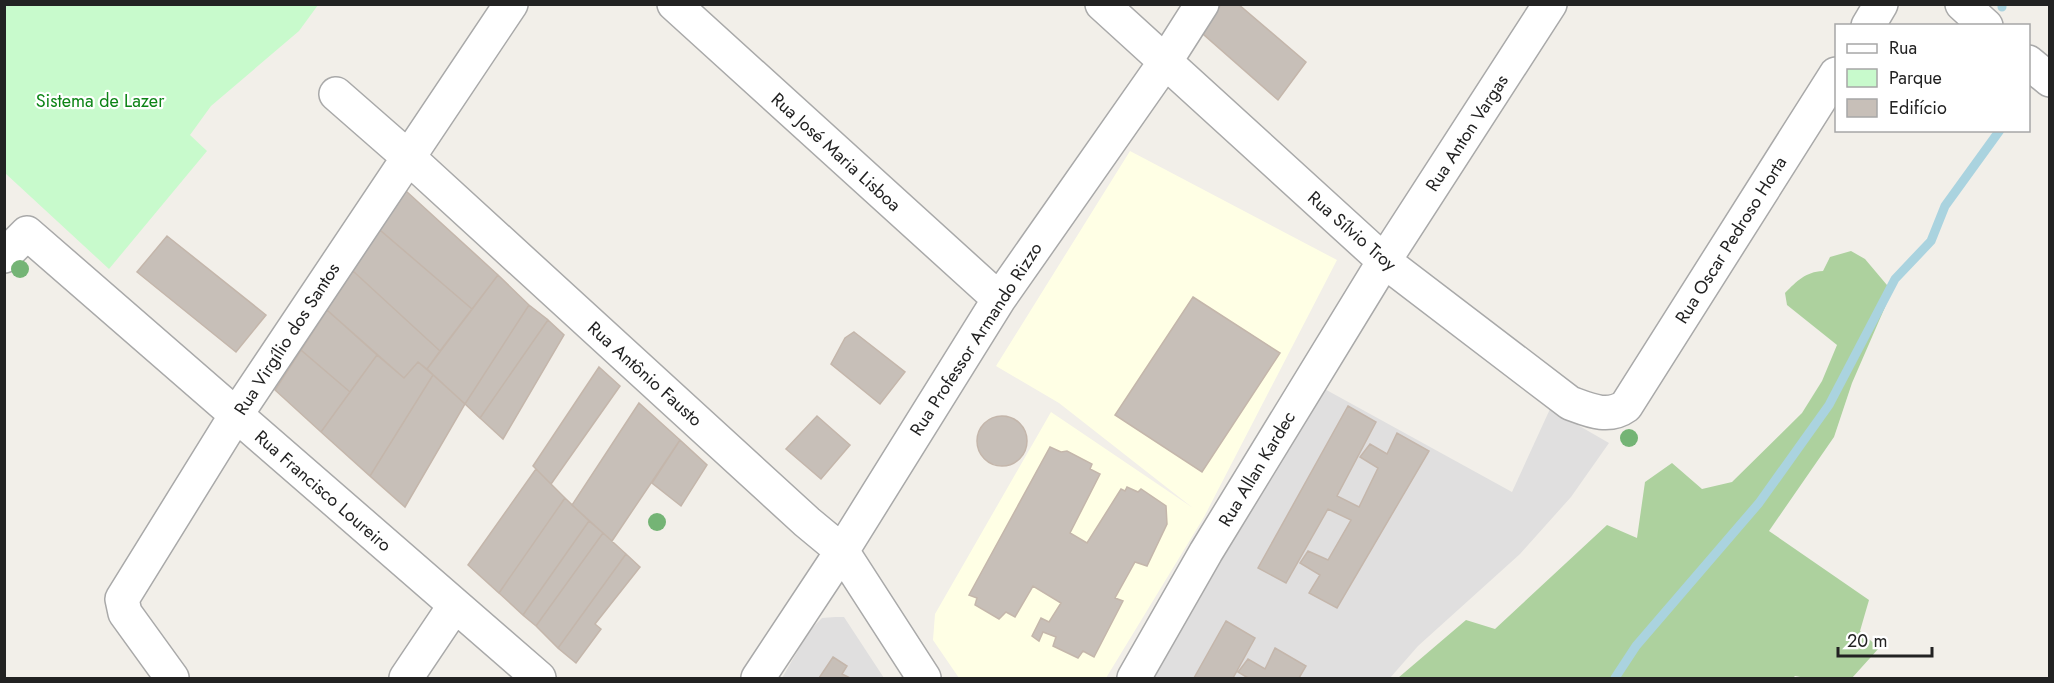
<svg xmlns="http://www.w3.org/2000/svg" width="2054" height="683" font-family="Jost,sans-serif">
	<rect width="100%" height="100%" fill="#f2efe9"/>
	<!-- residential -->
	<path fill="#e0dfdf" d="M1321,387L1512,492L1550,409L1609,443L1571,497L1520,554L1418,646L1390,678H1154Z
		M835,617H844L884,678H782L809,631L822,618Z"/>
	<!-- education -->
	<path fill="#ffffe5" d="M1130,151L1337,260L1204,517L1106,678H959L933,640L935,614L1051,412L1193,508L1059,403L996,366Z"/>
	<!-- forest -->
	<path fill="#add19e" d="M1851,251L1865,259L1892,291L1852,383L1834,437L1769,531L1869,600L1860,631L1879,648L1852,678H1806L1795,676L1793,678H1398L1466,620L1495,629L1607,525L1637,538L1645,482L1672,463L1702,489L1732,482L1802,413L1822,381L1837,345L1787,305L1785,293C1797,281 1805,272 1823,271L1830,257Z"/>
	<!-- park -->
	<path fill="#c8facc" d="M4,5L5,4L318,5L299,31L211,106L190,135L207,151L109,269L5,173Z"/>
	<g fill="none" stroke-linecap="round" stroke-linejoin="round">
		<!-- stream -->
		<path stroke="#aad3df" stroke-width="9" d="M2002,7V4
			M1615,678L1636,646L1759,503L1829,405L1895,279L1931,241L1945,206L2000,130"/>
	</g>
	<!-- building -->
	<path fill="#c7bfb8" stroke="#c4b6ab" stroke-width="1.5" d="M1221,4H1238L1306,62L1278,100L1203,34Z
		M406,191L498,275L472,309L380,230Z
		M380,230L472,309L440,351L353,271Z
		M167,236L266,315L236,352L137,272Z
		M353,271L440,351L427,369L418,362L404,378L327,310Z
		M498,275L529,305L465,404L427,369Z
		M1193,297L1280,353L1202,472L1115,415Z
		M529,305L548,320L480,418L465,404Z
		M327,310L377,355L350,392L301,350Z
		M548,320L564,335L503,439L480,418Z
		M854,332L905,372L880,404L831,364L845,338Z
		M301,350L350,392L321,432L275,390Z
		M377,355L404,378L418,362L433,375L370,476L321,432Z
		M599,367L620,386L551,484L533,466Z
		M433,375L465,404L405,507L370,476Z
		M639,403L680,440L612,541L572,505Z
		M1348,406L1376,422L1337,496L1359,507L1378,468L1360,457L1370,444L1387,454L1397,433L1429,451L1337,608L1309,593L1320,575L1300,563L1308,551L1328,560L1351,520L1328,509L1286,583L1258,568Z
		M817,416L850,445L821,479L786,449Z
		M977 441a25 25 0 1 1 50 0a25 25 0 1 1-50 0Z
		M680,440L707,465L681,506L652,483Z
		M1050,447L1061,452L1067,451L1092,464L1090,469L1100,474L1070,533L1087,543L1121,489L1125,491L1127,487L1138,492L1141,489L1166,506L1167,524L1147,566L1135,562L1115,598L1123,601L1094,657L1083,651L1078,658L1053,646L1056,637L1043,632L1039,641L1032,636L1041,618L1049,622L1061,603L1033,586L1015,617L1006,612L999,619L975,605L977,598L969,595Z
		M536,469L565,498L499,593L468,565Z
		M565,498L589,521L523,615L499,593Z
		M589,521L603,533L536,626L523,615Z
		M603,533L626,554L558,648L536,626Z
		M626,554L640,567L595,624L601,629L576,663L558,648Z
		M1226,621L1255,638L1233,678H1194Z
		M1275,648L1306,666L1299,678H1248L1238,672L1248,659L1265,669Z
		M833,657L847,666L842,674L850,678H819Z"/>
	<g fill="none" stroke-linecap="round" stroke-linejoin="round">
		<defs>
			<path id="street" d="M674,4L999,299
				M1102,4L1384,261L1570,403C1589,410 1608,419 1626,406L1836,74
				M1962,4L1986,26
				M1868,26L1881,4
				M2028,62L2050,80
				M336,94L408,157L807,522L842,551L924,678
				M4,256L27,233L539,678
				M172,678L125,613L122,599L236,415L511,4
				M406,678L455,605
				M758,678L842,551L999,299L1165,62L1202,4
				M1134,678L1206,552L1384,261L1550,4"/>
		</defs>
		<!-- street casing -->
		<use href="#street" stroke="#a9a9a9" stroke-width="36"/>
		<!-- street -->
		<use href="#street" stroke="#fff" stroke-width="33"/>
	</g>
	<!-- trees -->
	<g fill="#74b475">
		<circle cx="20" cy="269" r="9"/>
		<circle cx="1629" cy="438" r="9"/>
		<circle cx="657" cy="522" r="9"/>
	</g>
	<g text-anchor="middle" stroke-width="4.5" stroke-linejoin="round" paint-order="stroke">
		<!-- park labels -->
		<g font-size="18" fill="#0c8416" stroke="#fff">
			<text x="100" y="107">Sistema de Lazer</text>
		</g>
		<!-- street labels -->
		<g font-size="18" fill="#222" stroke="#fff">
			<text transform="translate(1467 133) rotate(-57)" y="6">Rua Anton Vargas</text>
			<text transform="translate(836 152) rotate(42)" y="6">Rua José Maria Lisboa</text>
			<text transform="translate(1352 231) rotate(41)" y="6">Rua Sílvio Troy</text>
			<text transform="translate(1731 240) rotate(-58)" y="6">Rua Oscar Pedroso Horta</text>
			<text transform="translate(287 339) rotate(-57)" y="6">Rua Virgílio dos Santos</text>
			<text transform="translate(976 339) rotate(-57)" y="6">Rua Professor Armando Rizzo</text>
			<text transform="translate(645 374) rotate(42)" y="6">Rua Antônio Fausto</text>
			<text transform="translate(1257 469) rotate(-59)" y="6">Rua Allan Kardec</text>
			<text transform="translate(323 491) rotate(41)" y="6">Rua Francisco Loureiro</text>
		</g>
	</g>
	<!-- border -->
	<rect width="2054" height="683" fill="none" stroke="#222222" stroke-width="12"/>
	<!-- legend -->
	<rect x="1835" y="24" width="195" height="108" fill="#ffffff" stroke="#a7a7a7" stroke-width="1.5"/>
	<rect x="1847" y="44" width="30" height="9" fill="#ffffff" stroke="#a7a7a7" stroke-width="1.5"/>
	<text x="1889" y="54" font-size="18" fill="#222222">Rua</text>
	<rect x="1847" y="69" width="30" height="18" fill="#c8facc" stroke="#a7a7a7" stroke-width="1.5"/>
	<text x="1889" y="84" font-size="18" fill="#222222">Parque</text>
	<rect x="1847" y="99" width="30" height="18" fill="#c7bfb8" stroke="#a7a7a7" stroke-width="1.5"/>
	<text x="1889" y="114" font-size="18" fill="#222222">Edifício</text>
	<!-- scale -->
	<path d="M1838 647v9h94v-9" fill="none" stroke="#222222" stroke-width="3"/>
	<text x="1847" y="647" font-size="18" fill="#222222" stroke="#ffffff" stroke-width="4.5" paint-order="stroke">20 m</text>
</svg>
